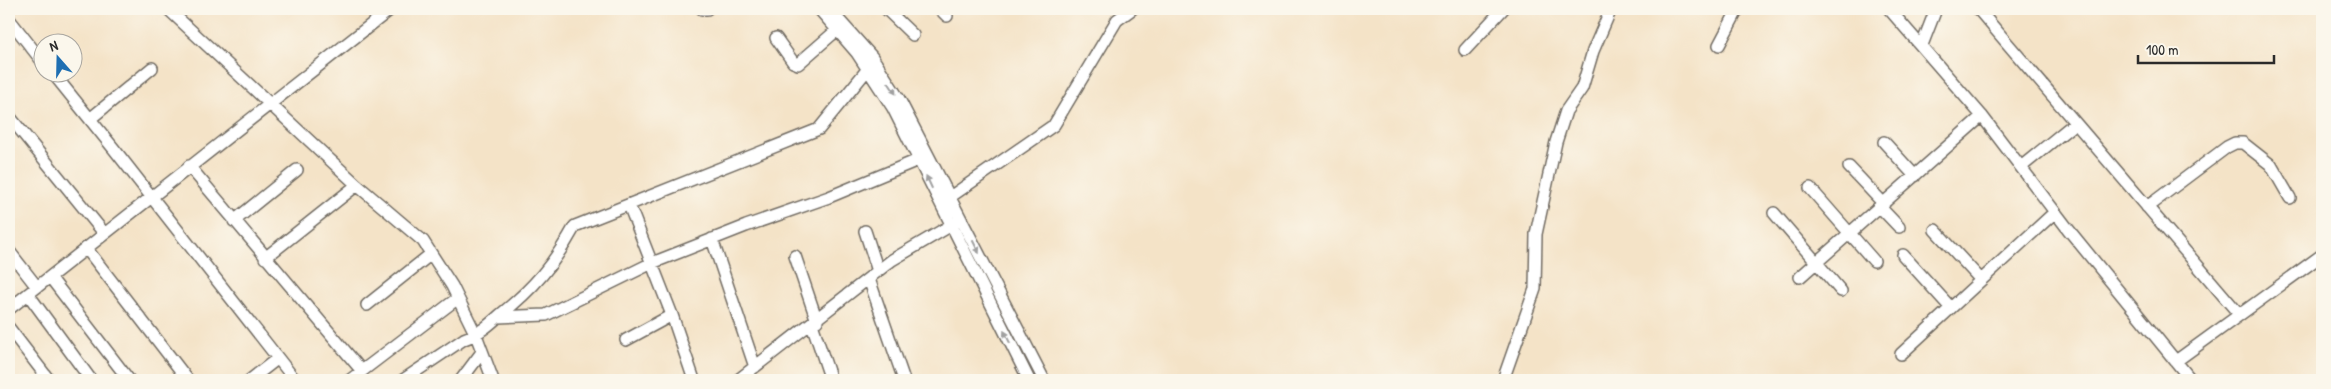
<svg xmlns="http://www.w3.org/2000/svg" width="2331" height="389" font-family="'Patrick Hand',sans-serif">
	<rect width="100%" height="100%" fill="#fbf7ec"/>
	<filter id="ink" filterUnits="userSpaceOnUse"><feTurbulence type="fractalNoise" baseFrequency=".02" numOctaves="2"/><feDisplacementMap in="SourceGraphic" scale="10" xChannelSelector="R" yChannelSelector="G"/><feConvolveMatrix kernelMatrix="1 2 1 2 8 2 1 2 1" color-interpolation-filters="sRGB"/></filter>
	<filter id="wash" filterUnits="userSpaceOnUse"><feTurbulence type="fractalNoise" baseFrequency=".0096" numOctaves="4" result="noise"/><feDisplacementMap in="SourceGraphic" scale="20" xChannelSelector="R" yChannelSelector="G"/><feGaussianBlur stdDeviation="1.12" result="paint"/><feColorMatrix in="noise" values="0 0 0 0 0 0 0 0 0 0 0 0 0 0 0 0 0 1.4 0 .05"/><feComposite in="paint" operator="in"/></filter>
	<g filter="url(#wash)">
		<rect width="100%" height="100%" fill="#f4e3c7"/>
	</g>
	<g filter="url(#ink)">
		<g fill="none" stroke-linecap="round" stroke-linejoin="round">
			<defs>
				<path id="minor" d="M168,9L357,185L423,241L452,286L476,335L493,380
					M702,9H707
					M819,9L857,53L893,108L1029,380
					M829,9L872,57L899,99L1044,380
					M886,9L913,35
					M940,9L947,16
					M1889,9L1982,116L2068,229L2191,380
					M1978,9L2239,314
					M9,19L42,61
					M776,38L793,62L798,64L837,30
					M1719,45L1738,9
					M1922,45L1936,9
					M1465,50L1503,9
					M52,72L114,149L295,380
					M9,116L104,233
					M90,119L152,68
					M1884,142L1915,176
					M189,166L362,371L458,298
					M1849,167L1884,204
					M2021,167L2075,123
					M1810,188L1874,261
					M950,197L1054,125L1117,20L1132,9
					M629,205L672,315L694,380
					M1880,207L1899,227
					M2147,207L2227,147L2235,143H2243L2271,165L2290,198
					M1774,213L1841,291
					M234,221L297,170
					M1935,230L1981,280
					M865,231L878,271
					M712,239L755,367
					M86,248L188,380
					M9,251L37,287
					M1903,255L1951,308
					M795,256L817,321
					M265,258L357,185
					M50,277L129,380
					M1800,277L1982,116
					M869,279L904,380
					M28,294L91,380
					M367,305L431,254
					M9,309L391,9
					M498,317L546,315L652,263L746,226L829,197L918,160
					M812,324L831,380
					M9,328L49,380
					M626,340L672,315
					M1901,354L2055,212
					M2176,361L2322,255
					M250,380L277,359
					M350,380L362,371
					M403,380L464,339C479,334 489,325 500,315C534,288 554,264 575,226L819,129L867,70L876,63
					M461,380L482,352
					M738,380L892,260L955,223
					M1503,380L1535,289L1536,234L1556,142L1566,111L1582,88L1593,51L1611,9"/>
			</defs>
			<!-- minor casing -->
			<use href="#minor" stroke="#716b62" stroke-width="14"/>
			<!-- minor -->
			<use href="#minor" stroke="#fff" stroke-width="11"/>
		</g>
		<!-- one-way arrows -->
		<defs><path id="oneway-solid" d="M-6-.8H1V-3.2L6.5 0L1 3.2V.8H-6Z" transform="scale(1.25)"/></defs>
		<g fill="#a0a0a0">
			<use href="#oneway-solid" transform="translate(892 88) rotate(57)"/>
			<use href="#oneway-solid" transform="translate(929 182) rotate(-115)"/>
			<use href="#oneway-solid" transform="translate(976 247) rotate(63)"/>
			<use href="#oneway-solid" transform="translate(1007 337) rotate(-117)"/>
		</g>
	</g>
	<!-- margin -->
	<rect width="2331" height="389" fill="none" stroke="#fbf7ec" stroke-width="30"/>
	<!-- north arrow -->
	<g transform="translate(58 58) rotate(340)"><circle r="24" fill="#fbf7ec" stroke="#a8a59f"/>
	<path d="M0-4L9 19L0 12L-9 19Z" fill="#1f6fb2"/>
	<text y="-8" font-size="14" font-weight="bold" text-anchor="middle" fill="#2b2b2b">N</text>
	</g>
	<!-- scale -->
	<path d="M2138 55v8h136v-8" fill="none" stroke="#2b2b2b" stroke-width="2.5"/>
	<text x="2146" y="55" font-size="15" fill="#2b2b2b" stroke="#fbf7ec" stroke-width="4" paint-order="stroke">100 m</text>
</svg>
